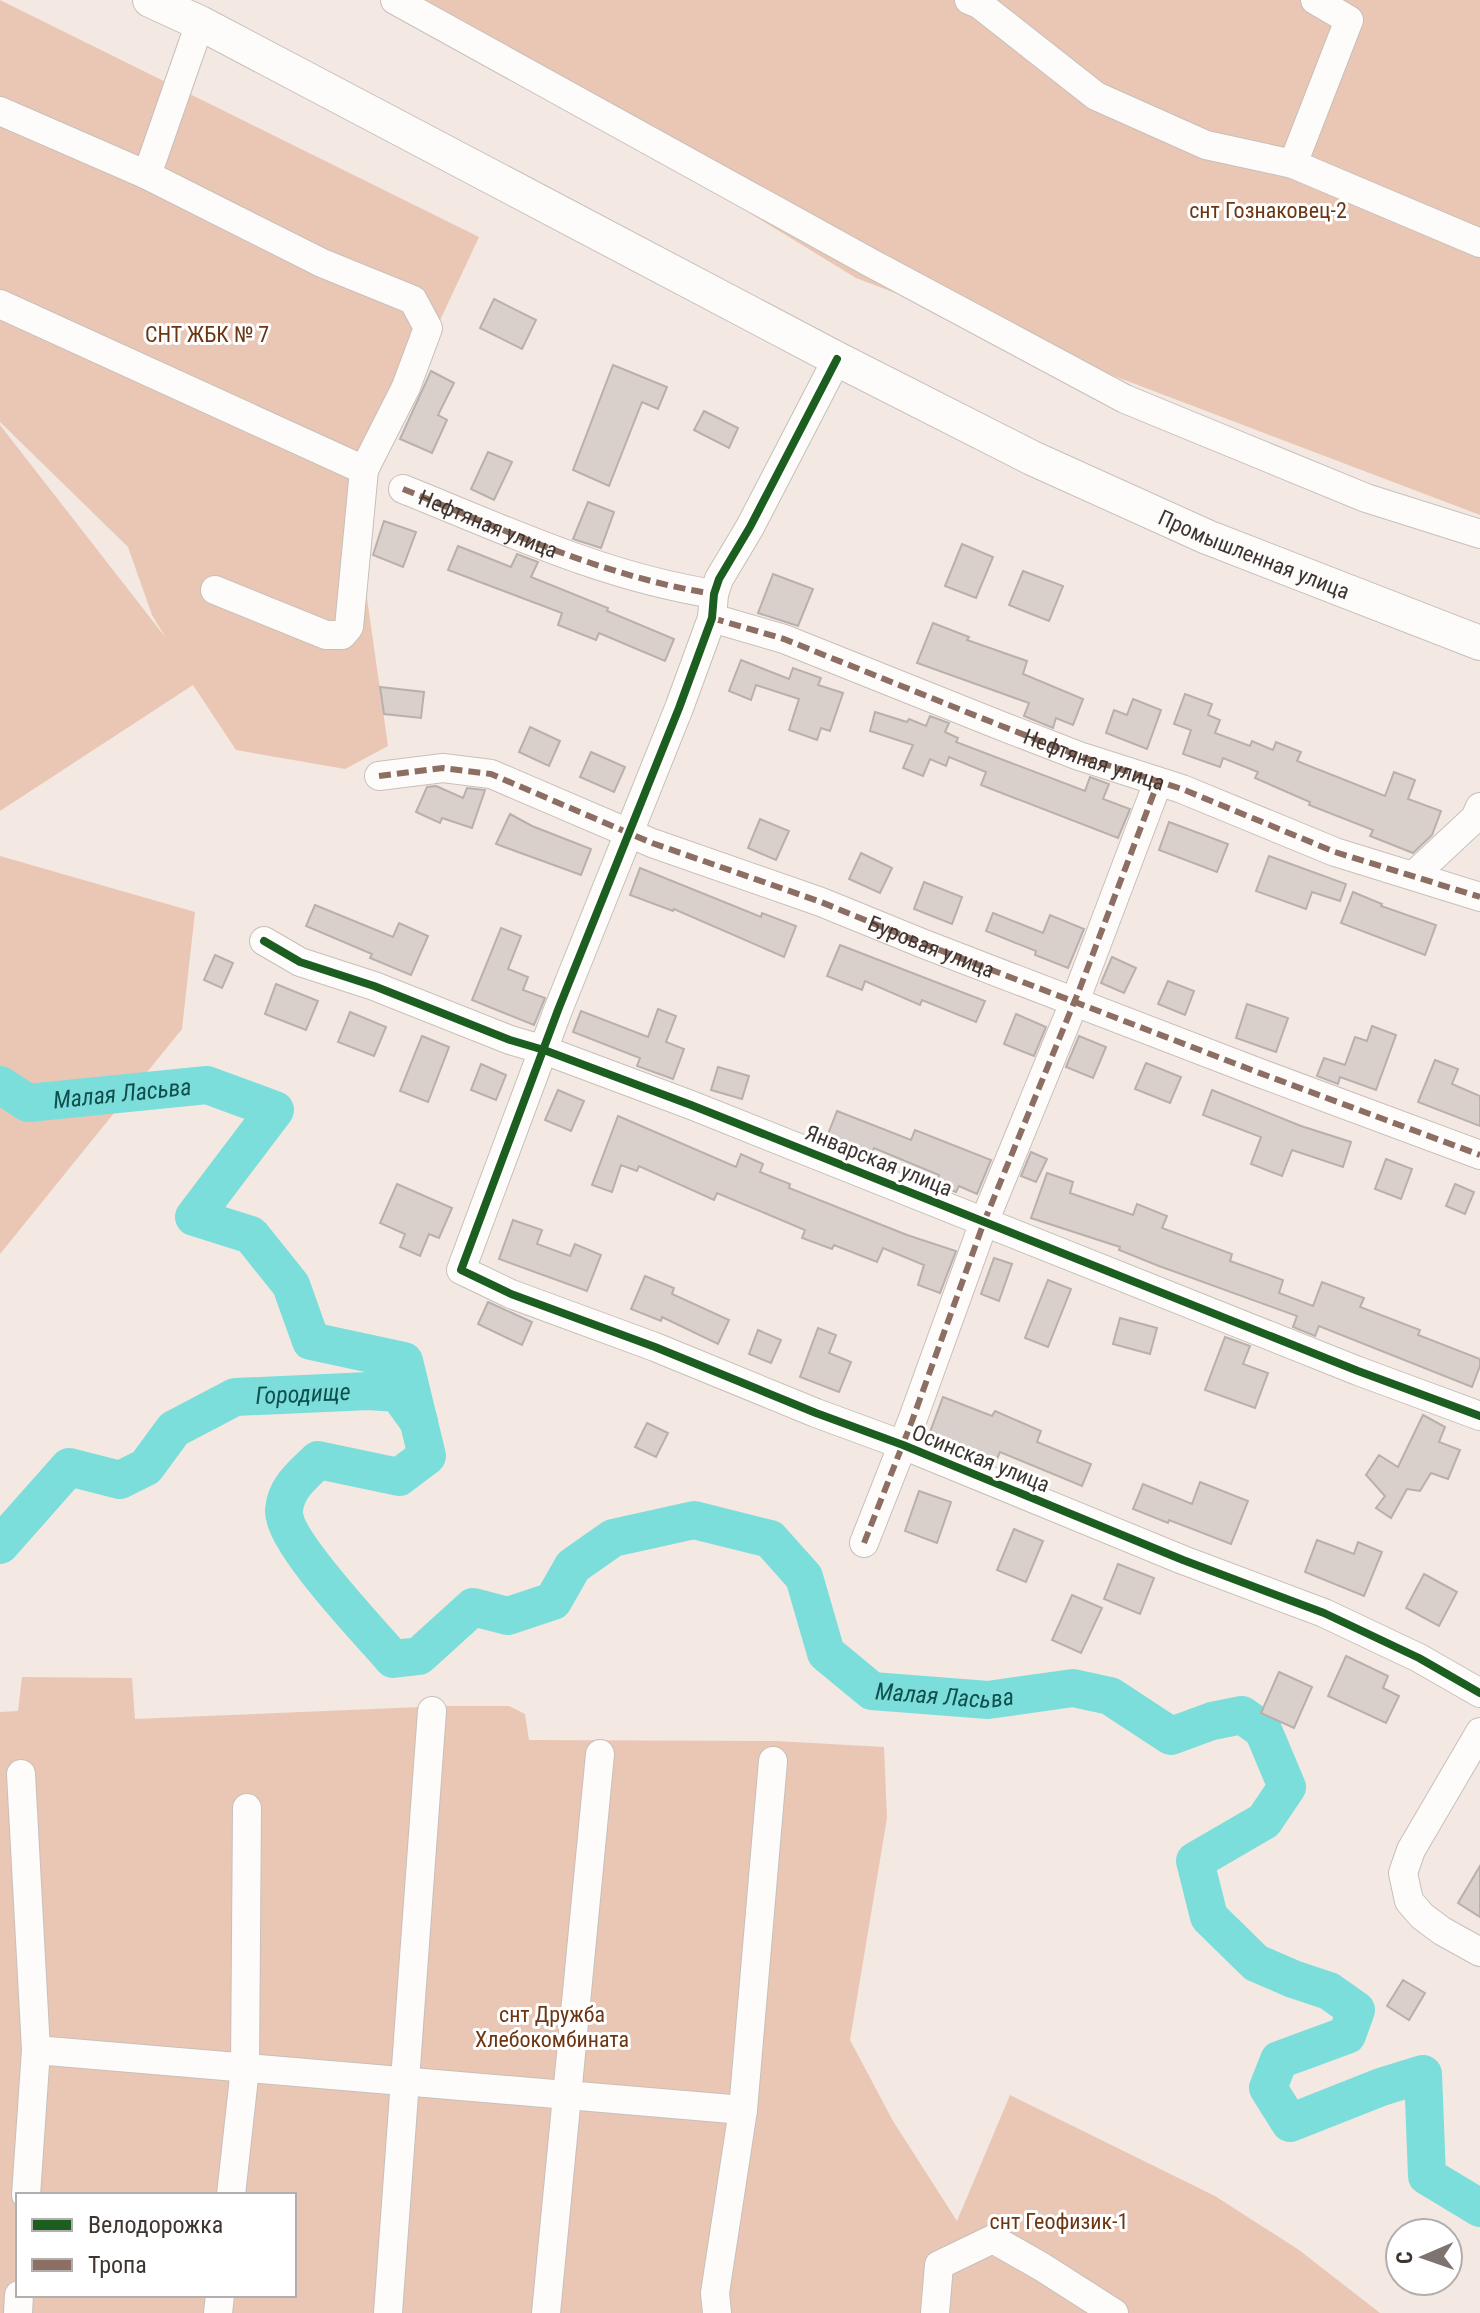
<svg xmlns="http://www.w3.org/2000/svg" width="1480" height="2313" font-family="'Roboto Condensed',sans-serif">
	<rect width="100%" height="100%" fill="#f3e8e2"/>
	<!-- green -->
	<path fill="#eac7b4" fill-rule="evenodd" d="M0,0L479,237L369,472L361,556L388,746L345,769L236,750L193,685L0,811V425L166,638L152,615L128,547L0,422Z
		M401,0H1480V515L856,278Z
		M0,856L195,912L182,1029L0,1254Z
		M22,1677L132,1678L135,1719L444,1706H509L525,1714L529,1740L776,1741L884,1747L887,1818L850,2040L893,2121L957,2221L1010,2095L1215,2196L1299,2250L1380,2313H0V1712L18,1711ZM18,2195H294V2295H18Z"/>
	<g fill="none" stroke-linecap="round" stroke-linejoin="round">
		<!-- river -->
		<g stroke="#7bdeda" stroke-width="38">
			<path id="s1" d="M0,1085L28,1103L207,1085L275,1110L194,1217L251,1235L291,1285L311,1341L404,1361L427,1456L399,1477L318,1460C303,1475 286,1487 284,1510C282,1541 370,1632 393,1659L419,1656L473,1607L508,1616L553,1601L573,1566L613,1538L694,1520L770,1539L804,1577L826,1653L872,1691L988,1700L1073,1688L1110,1696L1171,1736L1212,1721L1242,1715L1263,1730L1287,1787L1264,1821L1195,1861L1209,1917L1256,1963L1293,1979L1329,1991L1356,2010L1347,2035L1279,2060L1268,2088L1290,2123L1381,2087L1423,2074L1427,2176L1480,2208"/>
			<path id="s2" d="M0,1545L69,1467L120,1480L146,1467L174,1429L235,1397L369,1391L398,1393L419,1422"/>
		</g>
	</g>
	<!-- building -->
	<path fill="#d9d0cb" stroke="#b9b0ac" stroke-width="2" d="M494,299L536,320L522,349L480,328Z
		M613,365L667,387L658,409L642,402L609,486L573,470Z
		M431,371L454,383L438,415L447,420L432,453L400,439Z
		M704,411L738,428L729,448L694,430Z
		M488,452L512,462L494,500L471,489Z
		M588,502L614,512L601,548L573,539Z
		M384,521L416,532L403,567L373,555Z
		M962,544L993,557L976,598L945,586Z
		M458,546L511,567L517,554L538,562L531,577L608,608L607,611L674,639L665,661L599,633L596,640L558,625L562,613L448,570Z
		M1023,571L1063,586L1049,621L1009,605Z
		M773,574L813,589L798,626L758,613Z
		M933,623L969,637L967,640L1027,661L1023,674L1083,699L1073,725L1056,718L1053,728L1024,716L1029,703L917,663Z
		M741,660L789,679L793,668L821,678L818,685L843,693L830,731L821,728L817,740L789,730L799,699L756,685L751,700L729,691Z
		M380,687L424,692L421,718L384,714Z
		M1185,694L1212,704L1208,715L1220,720L1215,733L1250,746L1252,741L1273,750L1276,742L1301,752L1297,761L1385,796L1394,772L1415,780L1408,799L1441,811L1432,835L1413,853L1370,836L1373,830L1309,805L1310,802L1255,778L1258,772L1223,758L1220,767L1183,754L1191,730L1174,724Z
		M1133,699L1161,710L1147,749L1106,733L1114,710L1127,715Z
		M875,712L907,722L909,719L926,726L930,716L949,723L945,732L958,738L956,742L1085,791L1090,777L1109,784L1103,799L1130,809L1118,838L981,785L986,772L949,757L946,766L930,759L923,776L903,768L913,745L870,731Z
		M530,727L560,741L549,766L519,752Z
		M591,752L625,767L614,792L580,777Z
		M436,786L463,798L467,788L485,790L472,828L442,818L440,823L416,812L427,787Z
		M510,814L532,826L591,849L581,875L496,844Z
		M760,819L789,831L776,860L748,848Z
		M1169,822L1228,844L1217,872L1159,850Z
		M861,853L892,868L880,893L849,879Z
		M1269,856L1346,884L1340,901L1312,892L1306,909L1256,891Z
		M640,868L761,917L762,913L796,926L784,957L674,909L673,911L630,895Z
		M924,882L962,897L952,924L914,909Z
		M1353,892L1382,904L1381,906L1436,925L1425,955L1341,923Z
		M315,905L393,937L399,923L428,936L411,975L370,958L372,954L306,926Z
		M993,913L1043,933L1050,915L1084,929L1068,968L1035,955L1036,951L986,931Z
		M501,928L521,936L508,969L528,977L523,990L545,998L534,1025L472,1000Z
		M840,945L985,1001L976,1022L922,1000L920,1005L865,981L862,990L827,976Z
		M215,955L233,963L222,988L204,980Z
		M1112,957L1136,968L1124,993L1101,983Z
		M1168,981L1194,991L1185,1015L1158,1004Z
		M276,984L318,1001L306,1030L265,1014Z
		M1247,1004L1288,1018L1276,1052L1236,1038Z
		M658,1009L676,1016L666,1042L684,1049L673,1079L637,1066L640,1058L573,1032L581,1011L648,1037Z
		M350,1012L386,1027L374,1056L338,1042Z
		M1016,1014L1046,1027L1034,1056L1004,1044Z
		M1372,1026L1396,1035L1376,1090L1340,1077L1338,1084L1317,1076L1324,1058L1345,1065L1355,1037L1367,1041Z
		M422,1036L449,1047L428,1102L400,1091Z
		M1079,1036L1106,1047L1093,1078L1066,1067Z
		M1435,1060L1458,1069L1452,1084L1480,1096V1126L1418,1102Z
		M1146,1063L1181,1077L1170,1103L1135,1089Z
		M481,1064L506,1075L496,1100L471,1090Z
		M718,1067L749,1076L742,1099L711,1090Z
		M558,1090L584,1101L571,1131L545,1120Z
		M1212,1090L1301,1126L1351,1142L1343,1167L1292,1150L1282,1176L1251,1164L1261,1137L1203,1115Z
		M837,1111L911,1140L915,1130L991,1160L977,1194L959,1186L956,1192L935,1184L939,1175L874,1148L871,1155L827,1137Z
		M618,1116L736,1167L741,1154L763,1164L760,1172L790,1184L789,1188L907,1235L956,1251L940,1293L918,1285L924,1265L883,1248L877,1262L834,1245L832,1249L802,1238L805,1230L717,1193L714,1200L639,1166L637,1171L621,1165L612,1192L592,1185Z
		M1031,1152L1047,1159L1036,1182L1021,1176Z
		M1386,1159L1412,1169L1401,1199L1375,1189Z
		M1047,1173L1073,1182L1070,1193L1133,1215L1137,1204L1167,1216L1162,1228L1232,1254L1230,1261L1283,1280L1279,1293L1313,1306L1322,1282L1364,1298L1360,1307L1420,1330L1418,1335L1480,1359V1366L1472,1387L1319,1326L1315,1336L1293,1327L1297,1316L1159,1266L1119,1250L1120,1247L1031,1218Z
		M397,1184L452,1208L439,1238L429,1234L420,1256L400,1247L405,1234L380,1223Z
		M1455,1184L1474,1192L1465,1214L1446,1206Z
		M513,1220L542,1230L537,1244L570,1256L575,1244L601,1255L587,1291L499,1259Z
		M994,1258L1012,1264L999,1301L981,1294Z
		M645,1276L674,1288L672,1294L729,1320L718,1344L662,1317L661,1321L631,1309Z
		M1048,1280L1071,1289L1048,1347L1025,1338Z
		M488,1302L532,1322L522,1345L478,1324Z
		M1120,1318L1157,1328L1150,1354L1113,1344Z
		M818,1328L836,1335L829,1353L851,1362L839,1392L800,1377Z
		M758,1330L781,1340L771,1363L749,1354Z
		M1225,1337L1250,1346L1243,1364L1268,1373L1255,1408L1205,1390Z
		M943,1397L992,1416L995,1411L1041,1431L1037,1442L1091,1464L1082,1486L1000,1452L996,1461L977,1452L978,1451L930,1432Z
		M1423,1415L1445,1427L1439,1442L1460,1450L1448,1479L1431,1473L1420,1491L1407,1489L1391,1518L1376,1508L1385,1496L1366,1475L1379,1455L1398,1467Z
		M647,1423L668,1433L656,1457L635,1447Z
		M1200,1482L1248,1501L1231,1544L1169,1520L1168,1523L1133,1509L1143,1484L1192,1504Z
		M919,1491L951,1502L937,1543L905,1531Z
		M1014,1529L1043,1541L1026,1582L997,1570Z
		M1317,1540L1354,1554L1358,1542L1382,1552L1364,1596L1305,1572Z
		M1118,1564L1154,1578L1140,1614L1104,1599Z
		M1424,1574L1457,1592L1439,1626L1406,1608Z
		M1072,1595L1102,1608L1081,1653L1052,1640Z
		M1346,1656L1388,1676L1383,1688L1399,1696L1386,1723L1328,1696Z
		M1279,1672L1312,1687L1294,1728L1261,1713Z
		M1480,1866V1917L1458,1903Z
		M1403,1980L1425,1993L1409,2020L1387,2006Z"/>
	<g fill="none" stroke-linecap="round" stroke-linejoin="round">
		<defs>
			<g id="minor">
				<path d="M395,0L871,263L1125,399L1366,498L1480,534"/>
				<path d="M969,0L979,4L1096,96L1206,145L1293,164L1480,243"/>
				<path d="M0,111L147,175L200,23"/>
				<path d="M1293,164L1349,20L1315,0"/>
				<path d="M0,304L364,470L406,387L428,328L413,300L322,263L147,175"/>
				<path d="M837,359L750,527L719,579L714,594L712,618L679,708L558,1010L461,1270L511,1294L655,1347L816,1413L903,1445L1183,1560L1324,1613L1419,1658L1480,1693"/>
				<path d="M403,489C505,530 604,577 714,594"/>
				<path d="M215,590L326,635H342L349,627L364,470"/>
				<path id="s3" d="M712,618L784,639L999,725L1079,756L1182,789L1335,852L1480,897"/>
				<path id="s4" d="M379,776L443,768L491,774L652,843L821,902L924,944L1257,1072L1480,1155"/>
				<path d="M1414,875L1475,818L1480,807"/>
				<path d="M264,941L300,962L374,986L510,1040L544,1050L691,1105L1358,1371L1480,1416"/>
				<path d="M864,1543L912,1421L984,1222L1080,988L1158,782"/>
				<path d="M1480,1732L1411,1850L1403,1873L1409,1901L1422,1916L1442,1931L1480,1952"/>
				<path d="M21,1774L36,2050L26,2195"/>
				<path d="M36,2050L743,2110L715,2293L717,2313"/>
				<path d="M743,2110L773,1761"/>
				<path d="M231,2195L245,2068L247,1808"/>
				<path d="M18,2313L19,2295"/>
				<path d="M218,2313L220,2295"/>
				<path d="M388,2313L432,1711"/>
				<path d="M546,2313L600,1754"/>
				<path d="M935,2313L939,2265L993,2239L1042,2267L1114,2313"/>
			</g>
			<g id="major">
				<path id="s5" d="M150,0L200,23L837,359L1032,458L1207,537L1480,643"/>
			</g>
		</defs>
		<!-- minor casing -->
		<use href="#minor" stroke="#c8bfba" stroke-width="30"/>
		<!-- major casing -->
		<use href="#major" stroke="#c8bfba" stroke-width="36"/>
		<!-- minor -->
		<use href="#minor" stroke="#fdfcfb" stroke-width="28"/>
		<!-- major -->
		<use href="#major" stroke="#fdfcfb" stroke-width="34"/>
		<!-- quiet -->
		<g stroke="#8d6e63" stroke-width="6" stroke-dasharray="12 6" stroke-linecap="butt">
			<path id="s6" d="M403,489C505,530 604,577 714,594"/>
			<path d="M712,618L784,639L999,725L1079,756L1182,789L1335,852L1480,897"/>
			<path d="M379,776L443,768L491,774L652,843L821,902L924,944L1257,1072L1480,1155"/>
			<path d="M864,1543L912,1421L984,1222L1080,988L1158,782"/>
		</g>
		<defs>
			<path id="cycleway" d="M837,359L750,527L719,579L714,594L712,618L679,708L558,1010L461,1270L511,1294L655,1347L816,1413L903,1445L1183,1560L1324,1613L1419,1658L1480,1693
				M264,941L300,962L374,986L510,1040L544,1050L691,1105L1358,1371L1480,1416"/>
		</defs>
		<!-- cycleway casing -->
		<use href="#cycleway" stroke="#fff" stroke-width="13"/>
		<!-- cycleway -->
		<use href="#cycleway" stroke="#1b5e20" stroke-width="8"/>
	</g>
	<g text-anchor="middle" stroke-width="6" stroke-linejoin="round" paint-order="stroke">
		<!-- park labels -->
		<g font-size="22" fill="#6d3613" stroke="#fff">
			<text x="1268" y="218">снт Гознаковец-2</text>
			<text x="207" y="342">СНТ ЖБК № 7</text>
			<text x="552" y="2022">снт Дружба<tspan x="552" dy="25">Хлебокомбината</tspan></text>
			<text x="1059" y="2229">снт Геофизик-1</text>
		</g>
		<!-- street labels -->
		<g font-size="22" fill="#3e3531" stroke="#fff">
			<text dy="8" stroke="none"><textPath href="#s6" startOffset="92">Нефтяная улица</textPath></text>
			<text dy="8" stroke="none"><textPath href="#s5" startOffset="1236">Промышленная улица</textPath></text>
			<text dy="8" stroke="none"><textPath href="#s3" startOffset="408">Нефтяная улица</textPath></text>
			<text dy="8" stroke="none"><textPath href="#s4" startOffset="586">Буровая улица</textPath></text>
			<text transform="translate(879 1160) rotate(22)" y="8">Январская улица</text>
			<text transform="translate(981 1458) rotate(22)" y="8">Осинская улица</text>
		</g>
		<!-- water labels -->
		<g font-size="24" font-style="italic" fill="#104f4e" stroke="#fff">
			<text dy="8" stroke="none"><textPath href="#s1" startOffset="128">Малая Ласьва</textPath></text>
			<text dy="8" stroke="none"><textPath href="#s2" startOffset="370">Городище</textPath></text>
			<text dy="8" stroke="none"><textPath href="#s1" startOffset="1858">Малая Ласьва</textPath></text>
		</g>
	</g>
	<!-- legend -->
	<rect x="16" y="2193" width="280" height="104" fill="#ffffff" stroke="#b2aead" stroke-width="2"/>
	<rect x="32" y="2219" width="40" height="12" fill="#1b5e20" stroke="#b2aead" stroke-width="2"/>
	<text x="88" y="2233" font-size="24" fill="#3e3531">Велодорожка</text>
	<rect x="32" y="2259" width="40" height="12" fill="#8d6e63" stroke="#b2aead" stroke-width="2"/>
	<text x="88" y="2273" font-size="24" fill="#3e3531">Тропа</text>
	<!-- north arrow -->
	<g transform="translate(1424 2257) rotate(268)"><circle r="38" fill="#ffffff" stroke="#b2aead" stroke-width="2"/>
	<path d="M0-6L14 30L0 20L-14 30Z" fill="#7d746f"/>
	<text y="-12" font-size="22" font-weight="bold" text-anchor="middle" fill="#3e3531">С</text>
	</g>
</svg>
